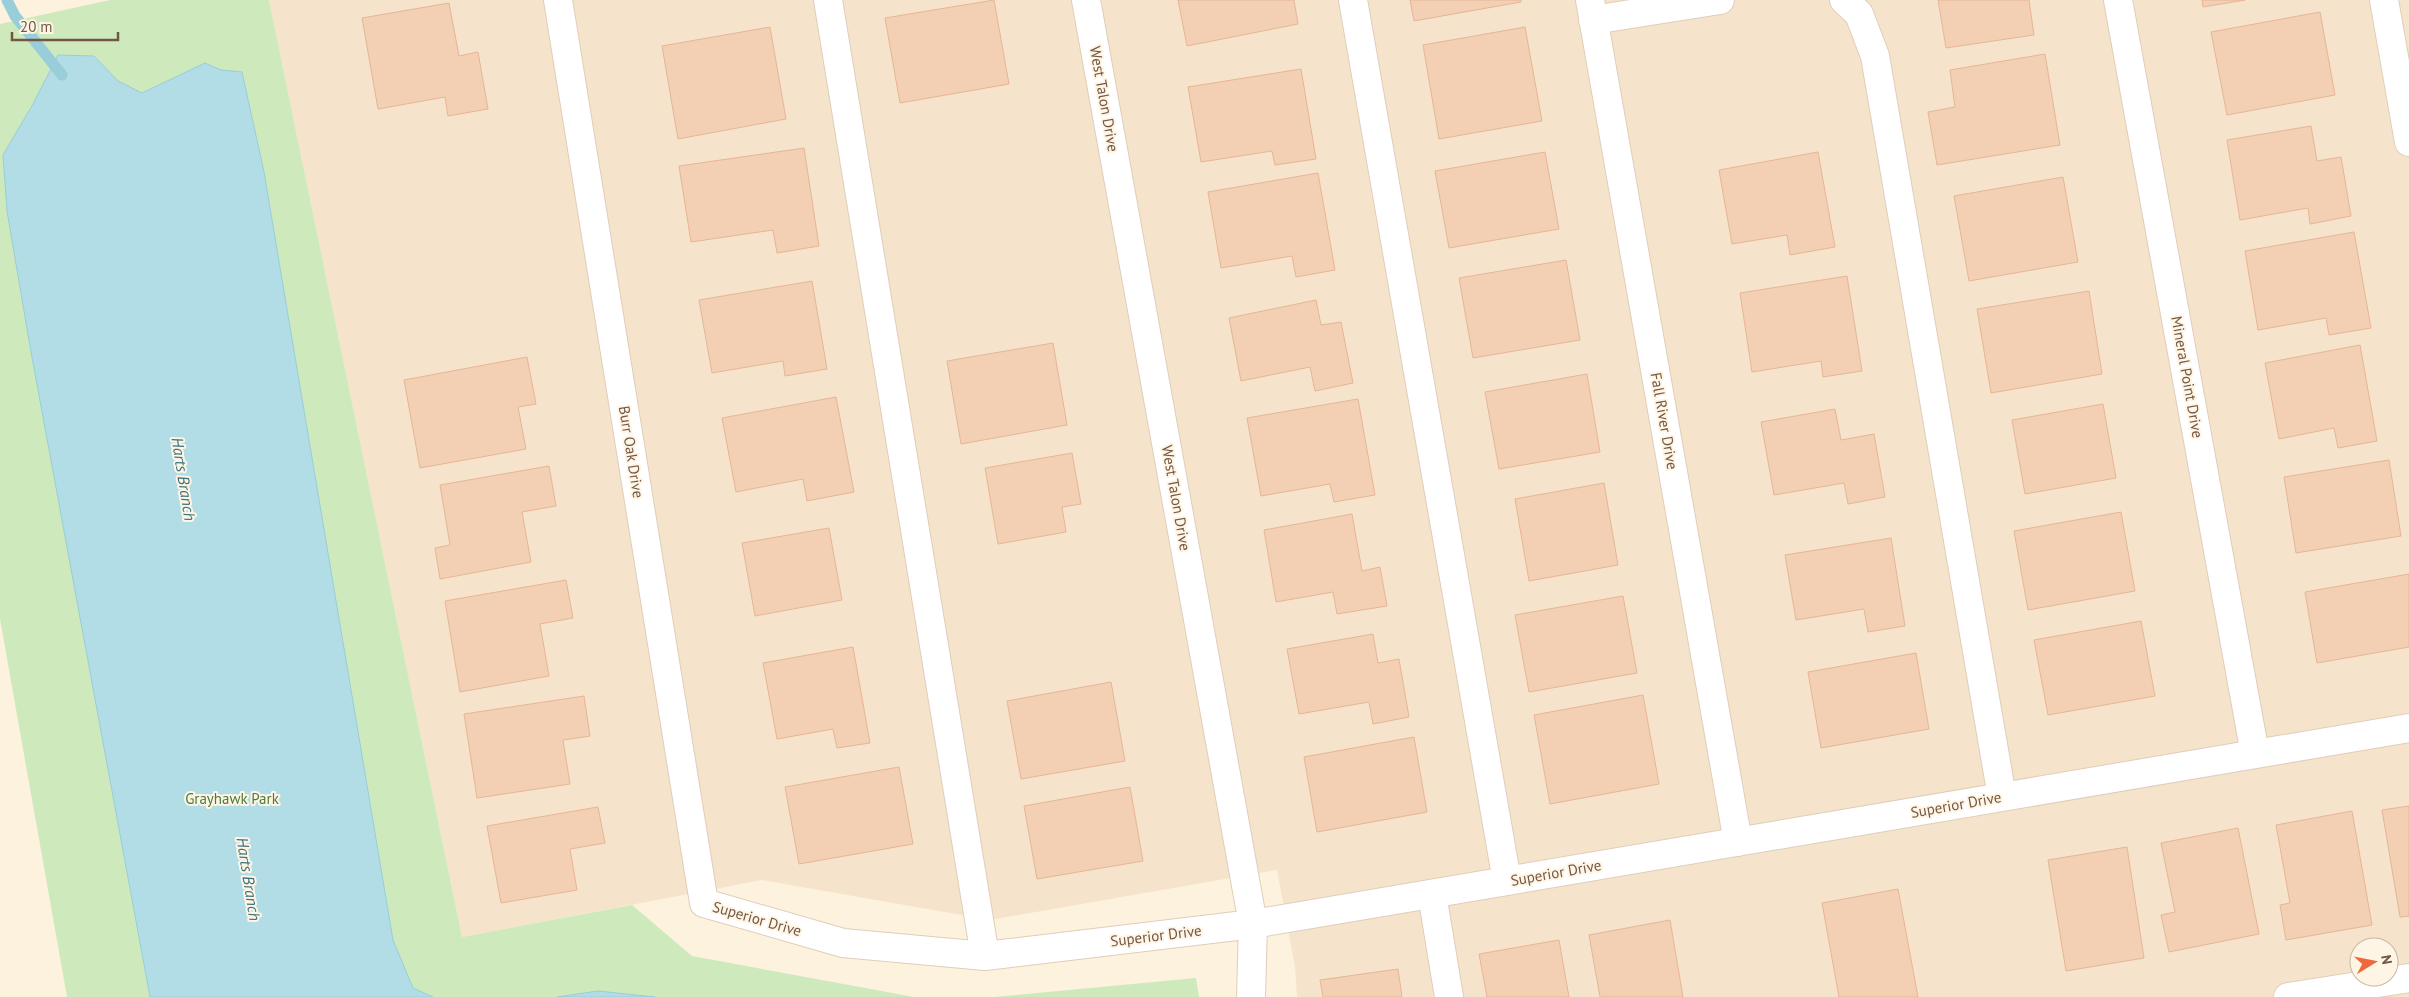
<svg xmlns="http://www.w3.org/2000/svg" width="2409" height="997" font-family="'PT Sans',sans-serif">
	<rect width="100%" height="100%" fill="#fdf2de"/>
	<!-- residential -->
	<path fill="#f5e3cc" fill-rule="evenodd" d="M269,0H2409V997H1297L1295,967L1277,870L990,920L762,880L462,937ZM2359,947H2389V977H2359Z"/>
	<!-- green -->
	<path fill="#ceeabc" d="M110,0H269L462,937L632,905L692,956L914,997H67L0,619V24Z
		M1196,978L1199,997H995Z"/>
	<!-- water -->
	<path fill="#b2dde6" stroke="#98cdd9" d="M58,55L94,56L118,81L142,93L205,63L221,70L242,72L264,172L393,940L413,988L433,997H150L31,352L7,211L3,155L33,104Z
		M598,991L655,997H557Z"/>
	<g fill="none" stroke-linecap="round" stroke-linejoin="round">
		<!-- stream -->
		<path stroke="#98cdd9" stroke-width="11" d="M7,0L15,16L62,75"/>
	</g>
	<!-- building -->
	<path fill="#f3cfb4" stroke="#e6b694" d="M994,0L1009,84L900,103L885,18Z
		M1178,0H1294L1298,24L1187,46Z
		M1410,0H1521V2L1414,21Z
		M1938,0H2029L2034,35L1946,48Z
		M2202,0H2245L2203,7Z
		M449,3L459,56L478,52L488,109L448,116L445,97L378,109L362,18Z
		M2320,12L2335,95L2227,115L2211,32Z
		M770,27L786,119L678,139L662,46Z
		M1525,27L1542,121L1439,139L1423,45Z
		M2045,54L2060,145L1937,165L1928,112L1955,107L1950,70Z
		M1301,69L1316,159L1275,165L1272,151L1201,162L1188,87Z
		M2311,126L2317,161L2341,157L2351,216L2310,224L2308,208L2240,220L2227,140Z
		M804,148L819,246L777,253L773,230L691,242L679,166Z
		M1545,152L1559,229L1449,248L1435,171Z
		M1818,152L1835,247L1790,255L1787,235L1732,244L1719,170Z
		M1318,173L1335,270L1296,277L1292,256L1221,268L1208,192Z
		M2063,177L2078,262L1969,281L1954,196Z
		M2354,232L2371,328L2329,335L2326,318L2258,330L2245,251Z
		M1566,260L1580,340L1473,358L1459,278Z
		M1847,276L1862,371L1823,377L1821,361L1752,372L1740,293Z
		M812,281L827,369L785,376L783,361L712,373L699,300Z
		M2089,291L2102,374L1991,393L1977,309Z
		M1316,300L1321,325L1341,322L1353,383L1315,391L1310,367L1241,381L1229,318Z
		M1053,343L1067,425L961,444L947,361Z
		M2360,345L2377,441L2338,448L2334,428L2279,439L2265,363Z
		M527,357L536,404L518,407L526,449L420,468L404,380Z
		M1587,374L1600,452L1499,469L1485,392Z
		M836,397L854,492L807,501L803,479L736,492L722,418Z
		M1358,399L1375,495L1334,502L1330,484L1261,496L1247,418Z
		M2103,404L2116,478L2025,494L2012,420Z
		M1835,409L1841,440L1874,434L1885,497L1848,504L1844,483L1774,495L1761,422Z
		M1072,453L1081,504L1062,507L1066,532L998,544L985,468Z
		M2389,460L2401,536L2296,553L2284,477Z
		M549,466L556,506L522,512L531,562L440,579L435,548L450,545L440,485Z
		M1604,483L1618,565L1529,581L1515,499Z
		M2121,512L2135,591L2028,610L2014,531Z
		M1352,514L1362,571L1380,567L1387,606L1337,614L1333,592L1276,602L1264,530Z
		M829,528L842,600L755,616L742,543Z
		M1891,538L1905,626L1868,632L1864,609L1796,620L1785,555Z
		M2409,574V647L2317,663L2305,592Z
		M566,580L573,618L540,624L549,676L460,692L445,601Z
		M1623,596L1637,673L1529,692L1515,615Z
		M2141,621L2155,696L2048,715L2034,640Z
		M1373,634L1378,663L1399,659L1409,717L1373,724L1369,702L1299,714L1287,649Z
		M853,647L870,743L837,748L833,729L777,739L763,663Z
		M1916,653L1929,729L1821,748L1808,672Z
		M1111,682L1125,761L1021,779L1007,701Z
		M1643,695L1659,784L1550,804L1534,715Z
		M584,696L590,736L563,740L570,784L477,798L464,714Z
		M1414,737L1427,812L1317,832L1304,757Z
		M899,767L913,844L799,864L785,787Z
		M1130,787L1143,861L1037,879L1024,806Z
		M2409,806V916L2400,917L2382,810Z
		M598,807L605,843L570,849L577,890L501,903L487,826Z
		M2352,811L2372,925L2286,940L2280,905L2290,903L2276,825Z
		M2238,828L2259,934L2169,952L2161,915L2175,912L2161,843Z
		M2127,847L2144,958L2066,971L2048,860Z
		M1898,889L1918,997H1839L1822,903Z
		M1670,920L1683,997H1600L1589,935Z
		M1559,940L1569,997H1487L1479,954Z
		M1398,969L1402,997H1323L1320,980Z"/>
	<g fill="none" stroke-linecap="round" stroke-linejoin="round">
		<defs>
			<path id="minor" d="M558,0L704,903L843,943L985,956L1253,924L2409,728
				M828,0L985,956
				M1086,0L1253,924L1251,997
				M1353,0L1507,881
				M1590,0L1738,842
				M1844,0L1859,14L1875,56L2002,797
				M2118,0L2255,754
				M2384,0L2409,142
				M1593,20L1720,0
				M1432,894L1449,997
				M2288,997L2409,978"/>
		</defs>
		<!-- minor casing -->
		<use href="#minor" stroke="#e1cdba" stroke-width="30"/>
		<!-- minor -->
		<use href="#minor" stroke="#fff" stroke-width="28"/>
	</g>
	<g text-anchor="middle" stroke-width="4" stroke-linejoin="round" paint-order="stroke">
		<!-- street labels -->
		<g font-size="15" fill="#735745" stroke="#fff5e5">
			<text transform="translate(1104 99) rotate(80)" y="5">West Talon Drive</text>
			<text transform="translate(2187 377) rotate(80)" y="5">Mineral Point Drive</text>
			<text transform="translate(1664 421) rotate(80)" y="5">Fall River Drive</text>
			<text transform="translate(631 452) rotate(81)" y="5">Burr Oak Drive</text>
			<text transform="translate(1176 498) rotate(80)" y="5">West Talon Drive</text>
			<text transform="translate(1956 805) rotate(-10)" y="5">Superior Drive</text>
			<text transform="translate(1556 873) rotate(-10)" y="5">Superior Drive</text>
			<text transform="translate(757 919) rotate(16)" y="5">Superior Drive</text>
			<text transform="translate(1156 936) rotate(-7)" y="5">Superior Drive</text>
		</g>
		<!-- park labels -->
		<g font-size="15" fill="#4d793d" stroke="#fff5e5">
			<text x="232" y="804">Grayhawk Park</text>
		</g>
		<!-- water labels -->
		<g font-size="16" font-style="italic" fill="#3c7381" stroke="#fff5e5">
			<text transform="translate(184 479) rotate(81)" y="6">Harts Branch</text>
			<text transform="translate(249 879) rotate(81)" y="6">Harts Branch</text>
		</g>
	</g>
	<!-- north arrow -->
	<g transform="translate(2374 962) rotate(80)"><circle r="24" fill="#fff5e5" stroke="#c7b6a5"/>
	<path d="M0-4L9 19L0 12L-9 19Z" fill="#ed693d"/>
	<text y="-8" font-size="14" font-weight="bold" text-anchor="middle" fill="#735745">N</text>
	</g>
	<!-- scale -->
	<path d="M12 32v8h106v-8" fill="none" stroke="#735745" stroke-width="2.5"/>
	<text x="20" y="32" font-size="15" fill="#735745" stroke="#fff5e5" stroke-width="4" paint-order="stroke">20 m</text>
</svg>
